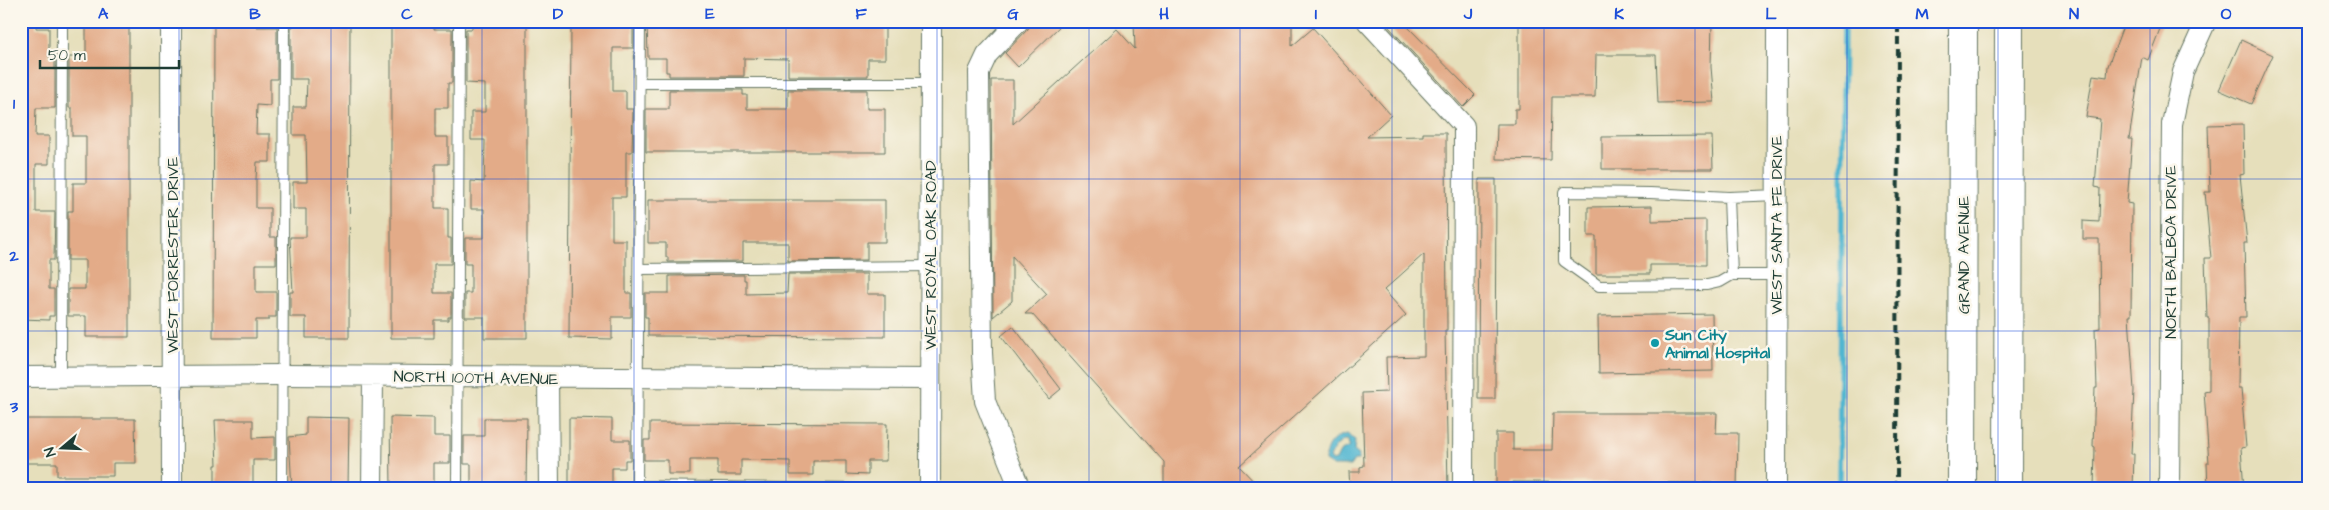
<svg xmlns="http://www.w3.org/2000/svg" width="2329" height="510" font-family="'Architects Daughter',sans-serif">
	<rect width="100%" height="100%" fill="#fbf7ec"/>
	<filter id="ink" filterUnits="userSpaceOnUse"><feTurbulence type="fractalNoise" baseFrequency=".02" numOctaves="2"/><feDisplacementMap in="SourceGraphic" scale="10" xChannelSelector="R" yChannelSelector="G"/><feConvolveMatrix kernelMatrix="1 2 1 2 8 2 1 2 1" color-interpolation-filters="sRGB"/></filter>
	<filter id="wash" filterUnits="userSpaceOnUse"><feTurbulence type="fractalNoise" baseFrequency=".0096" numOctaves="4" result="noise"/><feDisplacementMap in="SourceGraphic" scale="20" xChannelSelector="R" yChannelSelector="G"/><feGaussianBlur stdDeviation="1.12" result="paint"/><feColorMatrix in="noise" values="0 0 0 0 0 0 0 0 0 0 0 0 0 0 0 0 0 1.4 0 .05"/><feComposite in="paint" operator="in"/></filter>
	<g filter="url(#wash)">
		<rect width="100%" height="100%" fill="#e6dfbb"/>
		<!-- water -->
		<path fill="#51b6d0" stroke="#387a82" fill-rule="evenodd" d="M1347,434L1355,440L1354,451L1359,455L1358,460H1354L1350,466H1333L1325,461C1325,447 1332,437 1347,434ZM1344,440H1348L1349,447L1340,452L1336,460L1332,461L1330,457L1336,446Z"/>
		<g fill="none" stroke-linecap="round" stroke-linejoin="round">
			<!-- stream -->
			<path stroke="#51b6d0" stroke-width="5.5" d="M1839,489L1844,21"/>
		</g>
		<g id="blocks">
			<!-- building -->
			<path fill="#e3ab88" d="M21,21H36V28H49V57H55V108H36L35,136H49V164H36V212H55L54,260H49V289H54V316H49V320L21,319Z
				M86,21L129,22V337H86V316H68V289H85V260H68V211H73V183H86V136H72V108H69V57H86Z
				M214,21H257V27H277V79H270V106L257,105L256,134H270V162H257L256,179V208H270V237H276V264H256V292H276V317H269V320H256V338H213Z
				M293,21H350L349,338H306V317H290V292H293L290,237H306V209H293V182H307L306,135H293V107H306L307,79H291V27H293Z
				M391,21H434V29H452V83H448V108H435V137H448V164H435V208H448V238H451V264H434V293H451V317H448V320H434V338H391Z
				M472,21H527V338H484V317H465V293H471V264H465V238H484V209H471V181L484,182L485,140H471V112H485V84L466,83V29H472Z
				M571,21H633V48H613V91H626V109H633L632,152H626V197H612V240H626V293H631V317H612V339L569,338Z
				M647,21H885V59H868V76H788V59L744,58V76H669V72H666V58H648Z
				M1031,21H1065L1018,67L1005,53L1028,29Z
				M1134,21H1292V46L1313,28L1391,115L1367,137L1423,136V133H1446L1447,330H1445L1448,489H1350L1349,472H1360V467L1364,466L1362,393L1387,392L1386,357L1424,356V254L1384,290L1406,315L1239,466L1261,489H1164V462L1032,314H1025L1047,294L1012,256V301L993,317L991,80H1013V124L1117,29L1135,49Z
				M1393,21H1402L1475,95L1463,107L1388,26Z
				M1519,21H1712L1711,67L1714,102L1658,103L1656,55H1596L1595,97H1552L1551,160L1496,159L1497,124H1515V109H1519Z
				M2125,21H2163L2148,60L2142,57L2129,139H2132L2127,203L2132,204L2131,316H2129L2134,390L2131,454H2134L2133,489H2094L2095,447L2093,446L2095,388H2097L2095,329L2100,328L2099,239H2083V221L2099,222L2100,188L2095,187L2100,119L2086,117L2093,75L2107,77L2108,66Z
				M2241,40L2273,55L2251,104L2219,90Z
				M669,90H743V95H747V109H788V90H867V109H885V152H646V109H669Z
				M2243,124L2244,174L2240,175L2247,243H2244L2246,317H2239L2238,388H2241L2246,447L2241,448L2244,489H2208L2207,463H2209L2204,391L2209,390V318H2207L2205,258H2211L2205,192H2210L2208,125Z
				M1712,136L1713,169H1602V137Z
				M1479,179H1496L1495,399H1478Z
				M648,200H885V242H867V260L788,261V243H743V261L668,262V257H666V243H648Z
				M1652,206V221L1706,220V265H1650V274H1596V236H1588V207Z
				M788,274H867V294H885V337L648,336V317H645V293H669V276L744,275V280H746V294L787,293Z
				M1712,314L1713,371L1599,373L1598,316Z
				M1013,326L1061,389L1049,399L1001,336Z
				M1553,413H1717L1716,433H1738L1737,489H1720V483L1512,482V489H1496V433H1513V450H1552Z
				M306,417L349,418L348,489H292L289,437L306,435Z
				M390,417L434,418V436H450V463H434V489H391Z
				M484,418H527L526,489H471V464H464V436H484Z
				M569,418L612,419V440H630V460H625V468H612V489H569Z
				M24,419H135L136,463H113V476H57V463H21V421Z
				M215,420H253V438L275,437V460H253V489H215V465H217Z
				M650,423L887,424L886,461H868V475L846,474V461H813V475H790V461L741,460V475H718V460H690V474H668V460H644V440H650Z"/>
		</g>
	</g>
	<g filter="url(#ink)">
		<use href="#blocks" fill-opacity="0" stroke="#657663" stroke-width="1"/>
		<g fill="none" stroke-linecap="round" stroke-linejoin="round">
			<defs>
				<path id="lane" d="M641,83H930
					M1729,197L1650,193L1564,192V261L1599,286L1707,285L1720,282L1732,275
					M639,269L930,266
					M1776,275H1732L1729,197L1777,195
					M61,377L62,21
					M637,486L859,489
					M282,489L284,21
					M457,489L459,21
					M637,489L640,21"/>
				<path id="street" d="M171,21L172,489
					M1019,21L987,55L979,72L982,353L985,401L1020,489
					M1367,21L1464,126L1463,489
					M21,377L283,375L930,379
					M548,378L549,489
					M372,489L373,376
					M930,489L931,21
					M1776,489L1777,21
					M2169,489L2172,124L2183,72L2206,21"/>
				<path id="highway" d="M1962,489L1963,21
					M2008,489L2009,21"/>
			</defs>
			<!-- lane casing -->
			<use href="#lane" stroke="#657663" stroke-width="12"/>
			<!-- street casing -->
			<use href="#street" stroke="#657663" stroke-width="22"/>
			<!-- highway casing -->
			<use href="#highway" stroke="#657663" stroke-width="30"/>
			<!-- lane -->
			<use href="#lane" stroke="#fff" stroke-width="10"/>
			<!-- street -->
			<use href="#street" stroke="#fff" stroke-width="20"/>
			<!-- highway -->
			<use href="#highway" stroke="#fff" stroke-width="28"/>
			<!-- rail -->
			<path stroke="#1f3d34" stroke-width="4" stroke-dasharray="8 4" stroke-linecap="butt" d="M1897,489L1898,21"/>
		</g>
	</g>
	<!-- grid -->
	<path fill="none" stroke="#1d4ed8" stroke-width="1" stroke-opacity="0.55" d="M179,21V489M331,21V489M482,21V489M634,21V489M786,21V489M937,21V489M1089,21V489M1240,21V489M1392,21V489M1544,21V489M1695,21V489M1847,21V489M1998,21V489M2150,21V489M21,179H2308M21,331H2308"/>
	<!-- markers -->
	<circle fill="#0f9aa8" stroke="#fbf7ec" stroke-width="2" cx="1655" cy="343" r="5"/>
	<g text-anchor="middle" stroke-width="5" stroke-linejoin="round" paint-order="stroke">
		<!-- street labels -->
		<g font-size="16" fill="#1f3d34" stroke="#fbf7ec">
			<text transform="translate(1776 225) rotate(-90)" y="6">WEST SANTA FE DRIVE</text>
			<text transform="translate(2170 252) rotate(-90)" y="6">NORTH BALBOA DRIVE</text>
			<text transform="translate(172 255) rotate(-90)" y="6">WEST FORRESTER DRIVE</text>
			<text transform="translate(930 255) rotate(-90)" y="6">WEST ROYAL OAK ROAD</text>
			<text transform="translate(1963 255) rotate(-90)" y="6">GRAND AVENUE</text>
			<text transform="translate(476 377) rotate(1)" y="6">NORTH 100TH AVENUE</text>
		</g>
		<!-- culture labels -->
		<g font-size="16" font-weight="bold" fill="#0d838f" stroke="#fbf7ec" text-anchor="start">
			<text x="1665" y="340">Sun City<tspan x="1665" dy="18">Animal Hospital</tspan></text>
		</g>
	</g>
	<!-- margin -->
	<rect width="2329" height="510" fill="none" stroke="#fbf7ec" stroke-width="55"/>
	<!-- north arrow -->
	<g transform="translate(62 448) rotate(251)" stroke="#fbf7ec" stroke-width="4" paint-order="stroke">
	<path d="M0-4L9 19L0 12L-9 19Z" fill="#1f3d34"/>
	<text y="-8" font-size="14" font-weight="bold" text-anchor="middle" fill="#1f3d34">N</text>
	</g>
	<!-- scale -->
	<path d="M40 60v8h139v-8" fill="none" stroke="#1f3d34" stroke-width="2.5"/>
	<text x="48" y="60" font-size="15" fill="#1f3d34" stroke="#fbf7ec" stroke-width="4" paint-order="stroke">50 m</text>
	<rect x="28" y="28" width="2274" height="454" fill="none" stroke="#1d4ed8" stroke-width="2"/>
	<g font-size="16" text-anchor="middle" font-weight="bold" fill="#1d4ed8">
		<text x="103" y="19">A</text>
		<text x="255" y="19">B</text>
		<text x="407" y="19">C</text>
		<text x="558" y="19">D</text>
		<text x="710" y="19">E</text>
		<text x="861" y="19">F</text>
		<text x="1013" y="19">G</text>
		<text x="1164" y="19">H</text>
		<text x="1316" y="19">I</text>
		<text x="1468" y="19">J</text>
		<text x="1619" y="19">K</text>
		<text x="1771" y="19">L</text>
		<text x="1922" y="19">M</text>
		<text x="2074" y="19">N</text>
		<text x="2226" y="19">O</text>
		<text x="14" y="109">1</text>
		<text x="14" y="261">2</text>
		<text x="14" y="412">3</text>
	</g>
</svg>
